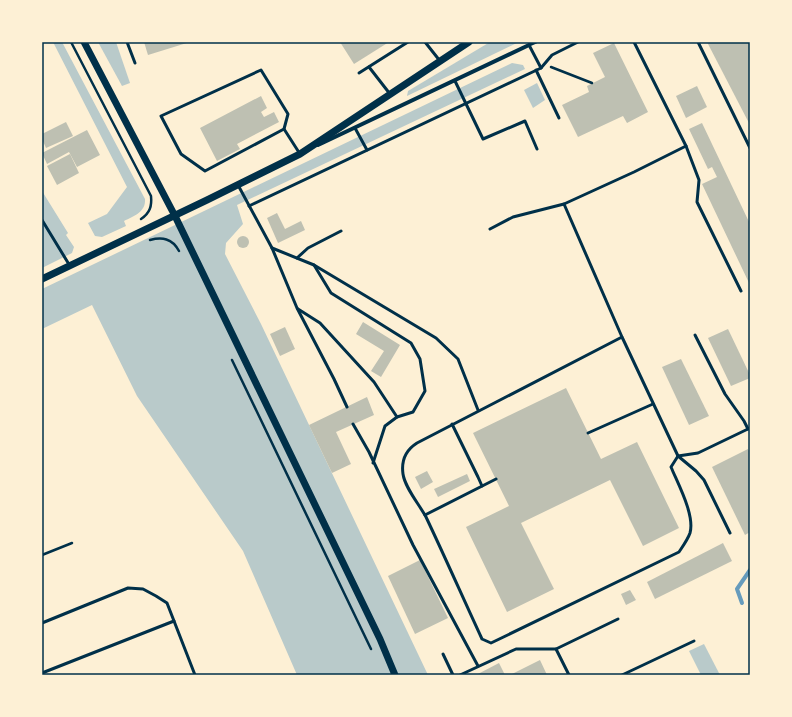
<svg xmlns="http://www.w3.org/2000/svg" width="792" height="717" font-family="Overpass,sans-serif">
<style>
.green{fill:#b9caca}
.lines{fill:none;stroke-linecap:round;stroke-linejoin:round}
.stream{stroke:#669bbc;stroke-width:4}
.building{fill:#bec0b2}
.path{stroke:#003049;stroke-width:2.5}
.service{stroke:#003049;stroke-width:3}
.minor{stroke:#003049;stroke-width:4}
.tertiary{stroke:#003049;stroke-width:7}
.neatline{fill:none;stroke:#003049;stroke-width:1.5}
</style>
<rect width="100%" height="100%" fill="#fdf0d5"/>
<g class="green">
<path d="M53 42H62L145 199C146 212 134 216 124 221L126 226 102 237 95 236 88 223 107 214 127 187Z"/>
<path d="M98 42H116L130 83 122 86Z"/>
<path d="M490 42H519L407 96 408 91Z"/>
<path d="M512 63 523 65 525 69 237 205 243 224 226 243 225 254 261 324 428 675H297L243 551 137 396 92 305 42 329V289Z"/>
<path d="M537 83 545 100 533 108 524 90Z"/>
<path d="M42 191 68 233 66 235 74 247 72 253 42 268Z"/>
<path d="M704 644 720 675H701L689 651Z"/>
</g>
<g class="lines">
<path class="stream" d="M742 603 737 589 750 570"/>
</g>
<g class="building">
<path d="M144 42H190L148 55Z"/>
<path d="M340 42H389L354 64Z"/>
<path d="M707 42H750V125Z"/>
<path d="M614 43 648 112 627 123 623 116 578 137 562 105 589 92 587 86 605 77 593 53Z"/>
<path d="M697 86 707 107 686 118 676 96Z"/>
<path d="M261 96 267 108 261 112 264 117 274 112 279 122 237 144 240 149 217 161 200 128Z"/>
<path d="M66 122 73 136 46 148 42 139V134Z"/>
<path d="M702 123 750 224V285L702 184 717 177 712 167 708 169 689 129Z"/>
<path d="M87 130 100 155 77 167 69 152 47 164 42 153Z"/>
<path d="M70 154 79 173 57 185 47 166Z"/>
<path d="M277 213 285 229 301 221 305 230 278 243 267 218Z"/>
<circle cx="243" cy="242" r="6"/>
<path d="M363 322 400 345 381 377 371 371 384 351 356 334Z"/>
<path d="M285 327 295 349 280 356 270 334Z"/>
<path d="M728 329 750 375V378L731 386 708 338Z"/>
<path d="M681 359 709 416 689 425 662 367Z"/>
<path d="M566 388 601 459 637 442 679 528 643 546 610 480 521 523 554 589 507 612 466 527 509 506 473 433Z"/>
<path d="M367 397 374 415 336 432 351 464 332 473 309 425Z"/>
<path d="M748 449 750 453V532L745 535 712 467Z"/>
<path d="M427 471 433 482 421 489 415 477Z"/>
<path d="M467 474 470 481 438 497 434 489Z"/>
<path d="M723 543 732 561 655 599 647 582Z"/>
<path d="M420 560 448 618 415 634 388 576Z"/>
<path d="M630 590 636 600 626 605 621 594Z"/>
<path d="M540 660 547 675H510Z"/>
<path d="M499 663 505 675H476Z"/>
</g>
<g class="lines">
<g class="path">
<path d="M71 42 151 196C152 206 150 213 141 219"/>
<path d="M551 67 592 83"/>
<path d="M150 240C162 237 172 238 179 251"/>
<path d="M232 360 371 649"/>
<path d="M42 555 72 543"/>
</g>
<g class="service">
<path d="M127 42 135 63"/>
<path d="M425 42 440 61"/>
<path d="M532 42 529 45 536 42"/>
<path d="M634 42 686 146 699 180 697 202 741 291"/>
<path d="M698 42 750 148"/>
<path d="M369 67 390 94"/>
<path d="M541 68 552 55 578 42"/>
<path d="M261 70 288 114 284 129 205 171 181 154 161 116Z"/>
<path d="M536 70 559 118"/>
<path d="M359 73 408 42"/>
<path d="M455 81 483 139 525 121 537 149"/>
<path d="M355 128 367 150"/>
<path d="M284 129 300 154"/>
<path d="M238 185 272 248 297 308 334 379 347 407"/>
<path d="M564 204 622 337 678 456 671 467C678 484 695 515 690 533 688 539 683 546 679 552L491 643 482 639C463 598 445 557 426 517 419 504 405 488 403 474 401 460 406 450 417 443L622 337"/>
<path d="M249 206 541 68 529 45"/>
<path d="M42 220 70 266"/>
<path d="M490 229 513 217 564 204 634 172 686 146"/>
<path d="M272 248 314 265 436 338 458 359 478 410"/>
<path d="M297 258 308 248 341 231"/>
<path d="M314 265 331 293 411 343 420 359 425 391 413 412 397 417 385 426 373 463"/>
<path d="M298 309 320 323 374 382 397 417"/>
<path d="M695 335 725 394 744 421 748 429"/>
<path d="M353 424 369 452 413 545 478 666"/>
<path d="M452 424 478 477 482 486"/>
<path d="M588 433 653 404"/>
<path d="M678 456 696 471 704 480 730 533"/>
<path d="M678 456 698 453 750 428"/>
<path d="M425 515 496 479"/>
<path d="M42 623 128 588 143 589 156 596 167 603 195 675"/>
<path d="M556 649 618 619"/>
<path d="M443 654 453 675"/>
<path d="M42 673 174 621"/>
<path d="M460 675 516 649H556L569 675"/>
<path d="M622 675 694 641"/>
</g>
<path class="minor" d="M318 145 529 45"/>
<g class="tertiary">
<path d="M84 42 175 216 380 639 395 675"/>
<path d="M42 279 207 200 300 154 469 42"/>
</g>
</g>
<rect width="792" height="717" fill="none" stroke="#fdf0d5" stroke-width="86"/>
<rect x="43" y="43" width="706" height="631" class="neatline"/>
</svg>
